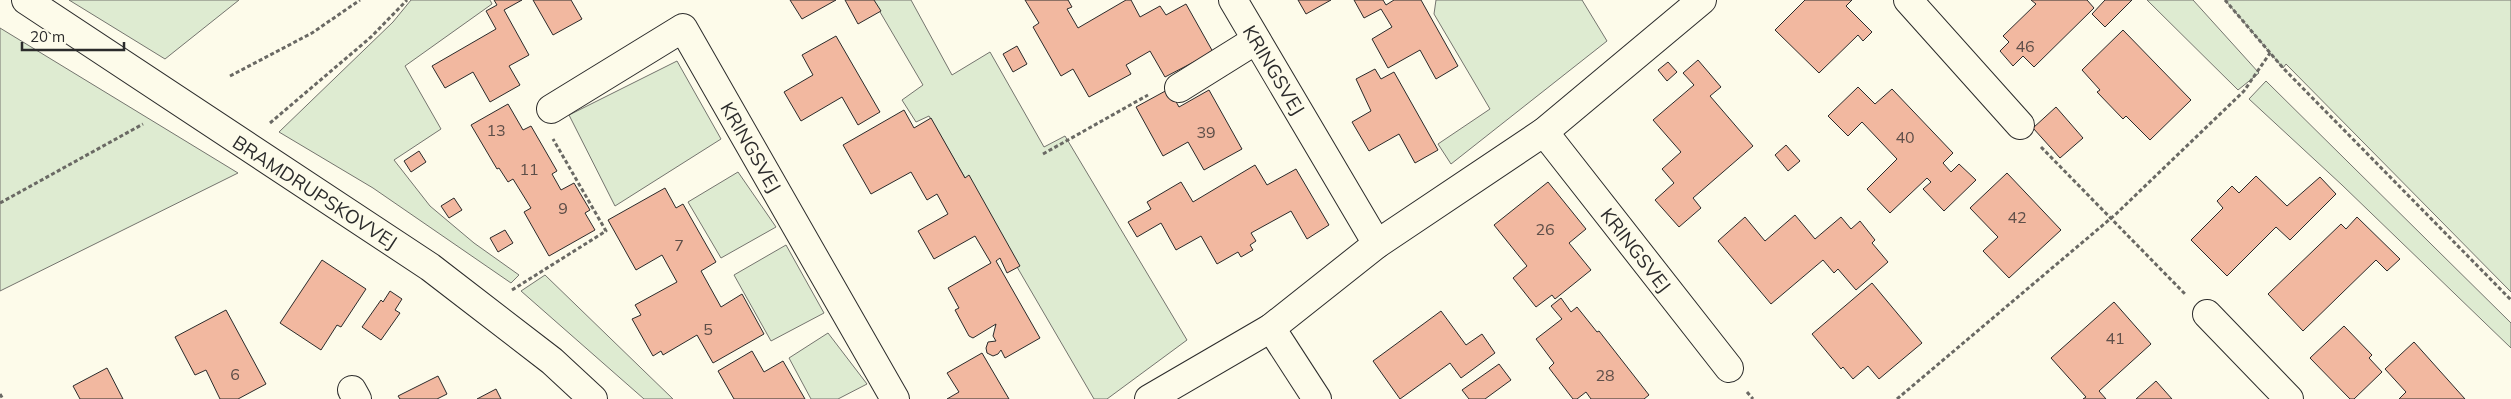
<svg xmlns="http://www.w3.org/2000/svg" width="2511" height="399" font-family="Mulish,sans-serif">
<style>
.green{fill:#deebd1;stroke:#74746e}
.building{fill:#f2b8a0;stroke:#2b2b2b}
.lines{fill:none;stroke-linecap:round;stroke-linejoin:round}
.minor-casing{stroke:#2b2b2b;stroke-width:30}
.path{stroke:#6a6964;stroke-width:3;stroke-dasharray:4 2.5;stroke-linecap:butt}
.minor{stroke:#fdfbea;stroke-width:28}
.labels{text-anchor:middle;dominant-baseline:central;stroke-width:4;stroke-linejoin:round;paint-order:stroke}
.number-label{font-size:16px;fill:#5d4e48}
.street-label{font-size:19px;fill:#2b2b2b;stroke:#fdfbea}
</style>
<rect width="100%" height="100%" fill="#fdfbea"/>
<g class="green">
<path d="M69 0H239L165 59Z"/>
<path d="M411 0H490L492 4 405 66 441 129 394 160 430 206 474 243 519 275 511 283 373 188 279 132 393 22Z"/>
<path d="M873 0H911L952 75 990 52 1044 147 1065 136 1187 340 1107 399H1094L929 116 916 122 902 100 923 85Z"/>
<path d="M1436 0H1582L1607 41 1451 164 1438 144 1490 109 1434 14Z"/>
<path d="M2147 0H2193L2259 73 2238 90Z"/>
<path d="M2225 0H2511V292L2286 64 2283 68Z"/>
<path d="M0 28 238 173 0 291Z"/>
<path d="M677 61 721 139 615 206 569 115Z"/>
<path d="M2266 81 2511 323V348L2342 185 2249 99Z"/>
<path d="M738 172 776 227 721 258 688 202Z"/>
<path d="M786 245 824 313 771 341 734 275Z"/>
<path d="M545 275 673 399H644L521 291Z"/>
<path d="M828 333 867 384 838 399H811L789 358Z"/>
</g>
<g class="building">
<path d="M494 0H522L504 10 529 55 509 66 520 85 490 102 473 72 445 88 432 66 496 29 486 11 497 5Z"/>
<path d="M533 0H571L582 19 553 35Z"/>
<path d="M790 0H836L802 19Z"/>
<path d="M845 0H874L881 11 858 24Z"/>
<path d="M1025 0H1068L1072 7 1067 9 1078 28 1126 0H1131L1140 17 1160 6 1166 15 1186 4 1213 52 1165 77 1150 51 1126 65 1131 74 1089 97 1073 69 1061 76 1033 27 1039 23Z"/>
<path d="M1298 0H1331L1306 14Z"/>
<path d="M1354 0H1383L1386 5 1394 0H1421L1458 66 1436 79 1420 50 1388 68 1372 39 1392 27 1381 9 1364 18Z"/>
<path d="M1805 0H1852L1846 6 1872 32 1863 41 1858 35 1819 73 1775 30Z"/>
<path d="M2031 0H2087L2094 8 2034 67 2023 56 2013 66 2000 51 2009 42 2003 36 2036 4Z"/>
<path d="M2105 0H2132L2105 27 2092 14Z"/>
<path d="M2123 30 2191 100 2150 140 2126 116 2123 119 2097 92 2100 90 2082 70Z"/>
<path d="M836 36 880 112 858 125 842 97 801 121 784 92 813 75 802 55Z"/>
<path d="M1017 46 1027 64 1013 72 1003 54Z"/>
<path d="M1698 60 1721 87 1710 96 1753 146 1693 198 1701 208 1679 227 1655 200 1674 183 1662 169 1681 152 1653 120 1694 85 1683 73Z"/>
<path d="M1668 62 1677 72 1667 81 1658 70Z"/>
<path d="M1375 69 1381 79 1394 72 1438 150 1415 163 1399 134 1369 151 1352 122 1371 111 1356 79Z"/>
<path d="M1858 87 1875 104 1892 89 1953 153 1943 163 1951 172 1959 164 1976 180 1944 211 1923 189 1931 182 1927 178 1890 213 1867 189 1897 159 1862 122 1848 136 1828 116Z"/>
<path d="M1169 89 1179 107 1209 90 1242 149 1204 170 1188 142 1163 156 1136 107Z"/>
<path d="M508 104 523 130 531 126 557 171 552 174 561 190 574 183 590 210 585 213 595 230 549 256 524 212 531 208 513 179 508 182 499 168 497 169 471 125Z"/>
<path d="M2056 107 2083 138 2060 158 2033 128Z"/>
<path d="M904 110 914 128 931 118 965 178 969 175 1020 266 1007 273 1000 258 996 261 1040 338 1005 358 1001 350 998 354 993 356 987 353 986 348 988 342 996 341 993 336 996 324 973 338 969 336 955 310 959 308 948 288 991 263 975 236 934 259 918 231 948 214 937 194 927 200 911 172 871 194 843 145Z"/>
<path d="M1786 145 1800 161 1788 171 1775 155Z"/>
<path d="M419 151 426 162 411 172 404 161Z"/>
<path d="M1255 165 1267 185 1296 169 1329 225 1307 239 1291 211 1251 233 1256 241 1250 245 1253 250 1241 257 1238 252 1217 264 1201 236 1176 250 1161 223 1137 237 1128 222 1151 209 1147 202 1181 182 1193 202Z"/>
<path d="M2007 173 2061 230 2009 278 1983 251 1998 237 1970 208Z"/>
<path d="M2256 176 2287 206 2320 177 2336 194 2290 240 2276 227 2227 276 2191 240 2223 208 2217 201 2232 186 2239 193Z"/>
<path d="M1548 182 1586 229 1569 243 1591 270 1555 299 1552 295 1536 307 1513 278 1527 266 1494 225Z"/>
<path d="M665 188 676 208 683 204 716 262 701 271 721 307 742 294 764 334 713 363 697 335 663 355 661 351 653 356 632 319 641 315 635 305 677 282 662 255 636 270 608 220Z"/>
<path d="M454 198 462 210 449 218 441 206Z"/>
<path d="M1795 215 1815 239 1841 217 1851 229 1860 221 1875 240 1872 243 1888 262 1856 290 1838 269 1834 273 1823 260 1771 304 1718 241 1745 217 1765 241Z"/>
<path d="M2357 217 2400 259 2387 271 2376 260 2303 331 2268 294 2341 224 2346 229Z"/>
<path d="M505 230 513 243 498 252 490 238Z"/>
<path d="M322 260 366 289 341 327 337 325 321 350 280 323Z"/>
<path d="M1872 283 1922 343 1879 379 1868 366 1853 379 1843 367 1841 369 1812 334Z"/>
<path d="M390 291 402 299 395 310 400 313 381 340 362 327 381 300 383 302Z"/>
<path d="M1561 298 1571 312 1577 307 1597 332 1599 331 1649 395 1644 399H1591L1586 392 1577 399H1573L1549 368 1554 363 1536 339 1562 319 1551 306Z"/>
<path d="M2114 302 2151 344 2099 391 2106 399H2083L2086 397 2051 358Z"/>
<path d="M226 310 266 384 238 399H220L206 370 195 375 175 337Z"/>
<path d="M1441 311 1466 345 1482 334 1495 353 1461 378 1450 363 1400 399 1373 361Z"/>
<path d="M2344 326 2372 355 2369 358 2382 372 2354 399H2350L2310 358Z"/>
<path d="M2414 342 2465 399H2399L2406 392 2385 369Z"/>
<path d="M752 351 764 372 783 361 805 399H734L718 371Z"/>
<path d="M982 353 1009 399H947L959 392 947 373Z"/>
<path d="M1499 364 1511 380 1485 399H1469L1462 390Z"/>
<path d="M107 368 123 399H80L73 386Z"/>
<path d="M438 376 447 394 437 399H400L398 396Z"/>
<path d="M2156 381 2172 399H2136Z"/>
<path d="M496 389 501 399H477Z"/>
</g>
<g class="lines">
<defs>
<g id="minor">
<path d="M26 0 430 267 552 361 593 399"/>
<path d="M1233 0 1377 244"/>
<path d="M1908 0 2020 125"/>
<path d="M1179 88 1256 40"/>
<path d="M551 109 683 28 895 399"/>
<path d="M1544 132 1729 368"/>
<path d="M2207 314 2289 399"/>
<path d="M1271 328 1317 399"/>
<path d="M352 390 357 399"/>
<path d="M1149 399 1271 328 1377 244 1544 132 1702 0"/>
</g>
</defs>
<use href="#minor" class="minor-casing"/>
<g class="path">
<path d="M2225 0 2283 68 2511 300"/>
<path d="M230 76 312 33 360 0"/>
<path d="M270 123 371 37 407 0"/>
<path d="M2041 147 2185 294"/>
<path d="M1043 154 1148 95"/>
<path d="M0 203 143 124"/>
<path d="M512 290 606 231 553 139"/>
<path d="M1747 392 1753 399"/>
<path d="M0 394 3 399"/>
<path d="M1897 399 2116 214 2244 91 2270 53"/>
</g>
<use href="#minor" class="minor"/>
</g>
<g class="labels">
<g class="number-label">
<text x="2025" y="46">46</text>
<text x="496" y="130">13</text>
<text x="1206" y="132">39</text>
<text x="1905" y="137">40</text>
<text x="529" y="169">11</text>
<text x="563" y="208">9</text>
<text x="2017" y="217">42</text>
<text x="1545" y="229">26</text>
<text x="679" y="245">7</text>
<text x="708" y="329">5</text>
<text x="2115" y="338">41</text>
<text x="235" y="374">6</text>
<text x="1605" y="375">28</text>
</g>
<g class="street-label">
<text transform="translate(1274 70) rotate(59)">KRINGSVEJ</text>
<text transform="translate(751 147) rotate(60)">KRINGSVEJ</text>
<text transform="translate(315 192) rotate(33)">BRAMDRUPSKOVVEJ</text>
<text transform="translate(1636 250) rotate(52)">KRINGSVEJ</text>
</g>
</g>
<path d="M22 42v8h102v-8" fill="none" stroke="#2b2b2b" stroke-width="2.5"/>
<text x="30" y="42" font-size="15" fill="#2b2b2b" stroke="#fdfbea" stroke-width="4" paint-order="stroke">20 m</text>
</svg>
